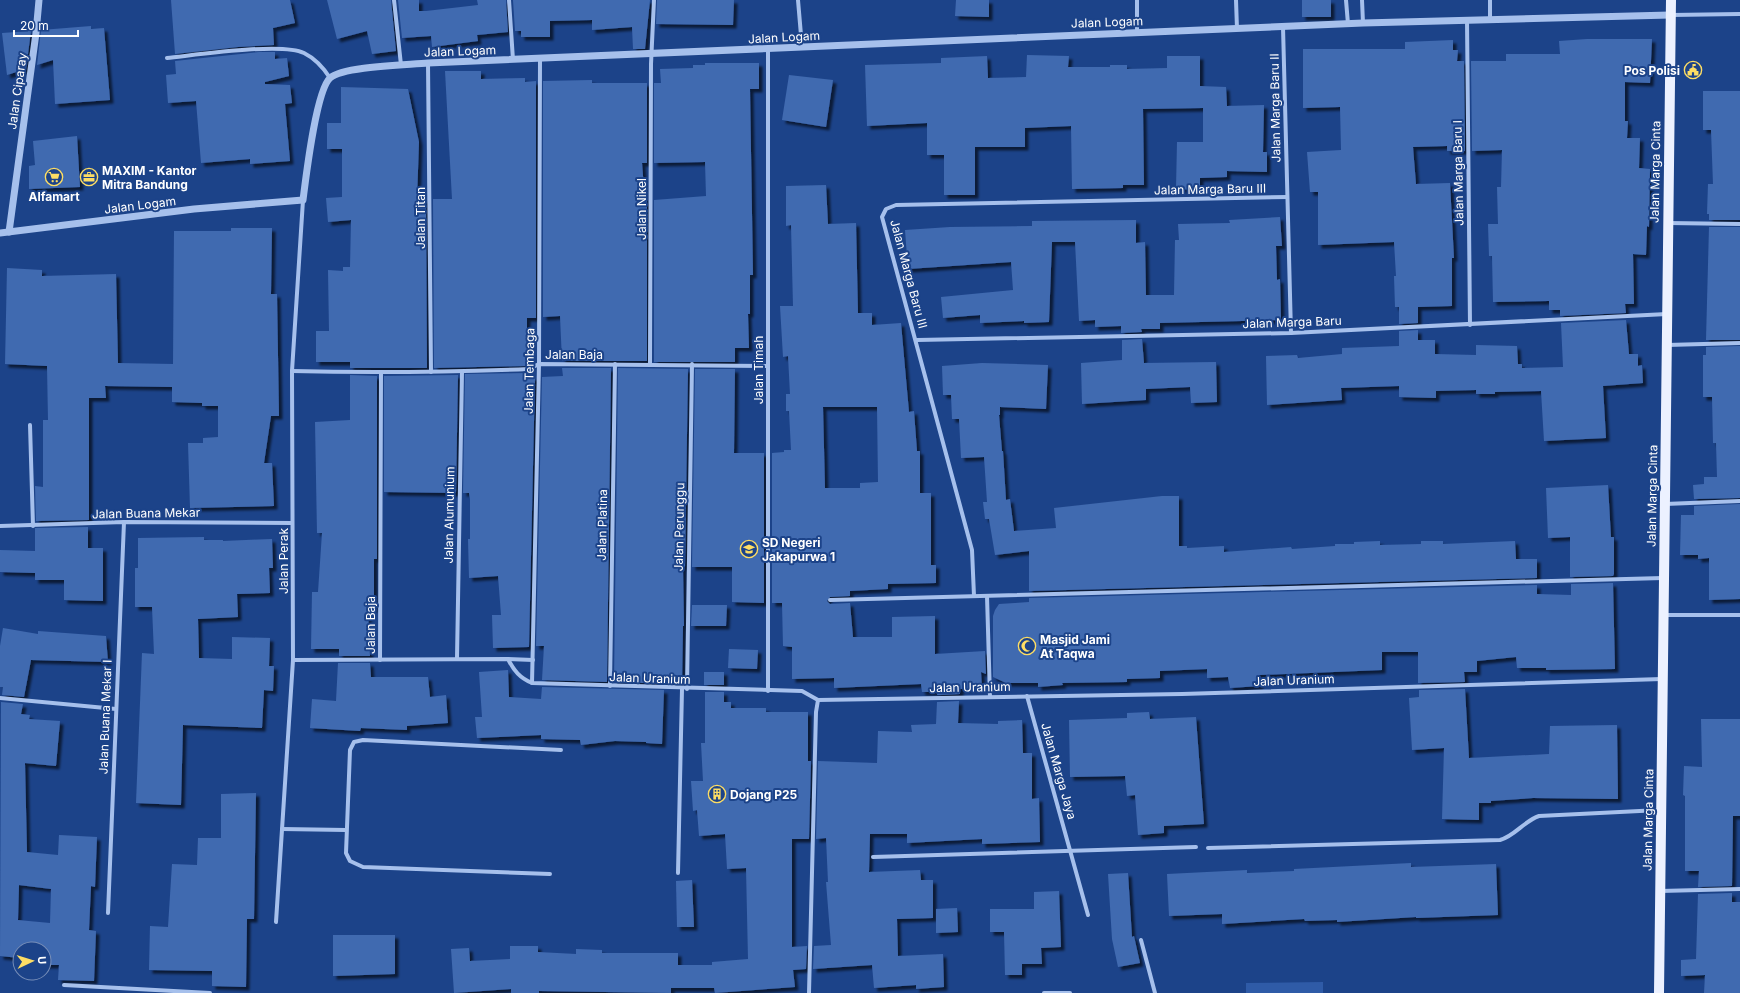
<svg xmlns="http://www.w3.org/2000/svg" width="1740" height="993" font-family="Inter,sans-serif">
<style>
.green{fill:#2f5ba7}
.building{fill:#406ab0;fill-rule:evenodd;filter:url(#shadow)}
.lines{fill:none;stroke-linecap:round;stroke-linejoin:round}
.minor{stroke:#a6c0ec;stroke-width:4}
.tertiary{stroke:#a6c0ec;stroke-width:7}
.primary{stroke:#ecf1ff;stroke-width:10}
.labels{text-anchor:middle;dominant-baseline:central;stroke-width:4;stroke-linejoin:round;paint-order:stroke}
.street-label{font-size:12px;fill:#fff;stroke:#1c4389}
.poi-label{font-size:12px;font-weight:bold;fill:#fff;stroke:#1c4389;text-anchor:start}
</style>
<defs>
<filter id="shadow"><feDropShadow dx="3.5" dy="3.5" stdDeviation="1" flood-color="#0009"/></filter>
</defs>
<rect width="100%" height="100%" fill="#1c4389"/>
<path class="green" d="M1323 982V993H1246V983Z"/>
<g class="building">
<path d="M171 0H290L295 23 273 28 274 45 238 47 175 54Z"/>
<path d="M327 0H391L396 51 372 54 367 31 337 39Z"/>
<path d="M398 0H419V11H426L478 5 477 0H506L508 32 477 35 478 41 432 47 431 36 402 38Z"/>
<path d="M513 0H650L645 49H633L632 27 592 30V20L550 21V37H521V31H515Z"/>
<path d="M657 0H734L733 25 656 24Z"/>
<path d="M956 0H989V17L955 16Z"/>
<rect x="1302" y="0" width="29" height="17"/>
<path d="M91 26V29L104 28 110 100 55 104 53 60 37 65 41 30Z"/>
<path d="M31 31 26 69 7 75 2 33Z"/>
<path d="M1587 39H1652L1650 83 1625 82V121H1628L1627 138H1640L1639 168 1650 169 1649 227 1647 226 1646 255 1633 254 1634 304H1625L1626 313 1560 316V310H1549V301L1493 302 1492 256H1489L1488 224H1498L1497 187H1501L1502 150 1472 151 1471 61H1506V54H1560L1559 41Z"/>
<path d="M1453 40V50H1458L1457 61H1464L1465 151H1447V146L1413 147 1416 184 1450 183 1454 258H1452V306L1418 307V323L1399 324V307H1395L1394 276H1396L1394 242 1318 245V192H1310L1307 152 1341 150 1340 107 1303 108V49H1405V42Z"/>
<path d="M259 52H275V59L287 58 289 76 265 82V84L290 85 292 103 285 104 290 161 250 164V159L201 163 196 101 168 103 166 75 176 74 175 61Z"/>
<path d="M1027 55 1069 56 1068 67H1110V65H1127V69L1167 68V56H1200V86L1226 87 1227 106 1264 105 1263 152H1267V172L1227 171V177L1200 178V190L1176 189 1177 142H1203V108L1143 109 1144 185H1123V188L1072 189 1071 126 1025 128V147H975V195H944V155H927V123L867 126 865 65 941 63V58L987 56 988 78 1026 77Z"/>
<path d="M705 63H759V89H750L753 275H750V314H748L749 348H735V362H654V200L706 196 705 162 654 163V83H661L660 69 693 68V65H705Z"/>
<path d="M445 71H481V79L525 78V82L536 81V318H527V366L434 368 433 199H452Z"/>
<path d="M789 75 833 80 826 127 782 120Z"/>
<path d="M592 80V83H647V163H642L645 200H647V361H562L560 316 543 317V81Z"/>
<path d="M341 87 408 89 419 142 417 199H426L427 368H350V362H316V331H329L328 270 343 271V267H350L351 220 328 222 326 198 342 197V149H327V123H341Z"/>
<path d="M1703 91H1740V220H1709V214H1707L1708 184H1713L1711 130H1703Z"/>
<path d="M77 136 80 187 29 189V166L35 165 33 141Z"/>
<path d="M826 185 828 224 856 223 858 313H872V325L901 323 909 412 914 411 917 451H920V493H931V565H936V583L888 584V589L850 591V596L830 597 827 601 830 604 850 603 853 637H892V617L935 616V654L985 651 986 674 981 672 982 688 960 689V694L937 695 938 692H922L921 684 834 688V678L792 679V647L783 646 782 603H772V453L784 452V450H791L789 411H786V394H790L788 356 783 357 780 306H793L791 225 786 226V186ZM823 407H877L878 482 860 483V488H825Z"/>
<path d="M1280 217 1282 246H1276L1277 280 1280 279 1281 320 1160 323V329H1141L1142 332 1121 333V326L1095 327V320L1079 321 1075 242H1052L1049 322 1024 323V321L980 323V315L943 318 941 297 1013 290 1011 262 908 269 905 230 950 227 1032 226V221L1136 220V243L1145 242 1146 295H1174L1175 240H1179L1178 224 1230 223 1229 220Z"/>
<path d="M1709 227H1740V340H1706Z"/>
<path d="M231 228H272L271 294H277L279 416H271L264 463H272L274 506 190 508 188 443H203V438L218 437V406H202V403L172 402V387L105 386 106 398H89V520L36 521 35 486 43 487V420H48L47 366 5 364 7 268 42 270V276L116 274 118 363 173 364 174 231H231Z"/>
<path d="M1626 320 1629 354H1638V366L1642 365 1643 383 1603 386 1606 438 1544 441 1541 391 1495 392V394H1476V390L1436 391V398L1399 397V386L1341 388 1342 400 1267 405 1266 356 1297 355 1298 358 1342 354V348L1399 346V331L1418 330V340H1435V354L1476 355V345L1517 346 1518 364H1522V368L1563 367 1561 323Z"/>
<path d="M1142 339 1144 363 1216 362 1217 402 1191 403 1190 387 1146 389V400L1082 404 1081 363 1122 360V340Z"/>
<path d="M1740 346V498L1694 499 1693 485 1704 484V477H1717L1716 443H1713L1712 397H1703V355H1706V347Z"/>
<path d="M982 363 1048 365 1046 409 1000 407V415H999L1002 451H1003L1006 500 1010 499 1014 531 1056 528 1054 508 1162 496H1179V546H1187V548L1224 546V552L1291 547 1292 549 1335 546V544H1354V542L1380 541V545L1421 544V541H1443V544L1515 541 1516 559H1537V578L1029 591V551L995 555 989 519H985L983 502H987L984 457 961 458 959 419H952L951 395H943L942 366Z"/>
<path d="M562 368H611L607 682 542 680 544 646H536L542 377 563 376Z"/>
<path d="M618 368 688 369 685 567H683L684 626H683L682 684 614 682Z"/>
<path d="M695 369H735L734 453H764V603L732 602V567H692Z"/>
<path d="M527 373V377H535L529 647 493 648 492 615H501L498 576 469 578 468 539H470V499L469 493H463L465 374Z"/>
<path d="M350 375 377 376V559H374V609H368L370 656H339V649H311L312 592H318L322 533H317L315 422 350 420Z"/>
<path d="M458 375 456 493 384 492V376Z"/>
<path d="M1608 485 1611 537H1614V574L1613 576 1570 577V537L1548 538 1546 488Z"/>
<path d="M1740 504V599L1709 600V558L1698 559V555H1680L1681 515H1694V506Z"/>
<path d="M88 527V548H103V601L64 600V580H35V573L0 572V550L35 551V528Z"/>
<path d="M204 537V540H223V541L272 539 273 568H269L270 593 237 594 238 617 198 619 199 658 232 659V637L270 638 269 666H274L273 691 264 690 262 728 183 725 181 805 136 803 142 653 154 654 152 607H135V568H138V538Z"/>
<path d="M1613 583 1615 669 1546 670V668H1517L1516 657 1477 661V672H1464L1465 682 1418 683V652H1382V670L1259 675 1260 686 1230 688 1228 677 1207 678V669L1160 671V678L1127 679V682L1062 683 1063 685 1038 687V683H1006L993 677V616L995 610 999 604 1029 602V598L1537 585V594L1571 595V584Z"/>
<path d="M692 605H727L726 626H691Z"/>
<path d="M3 628 38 634V631L106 636 108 662 31 660 24 697 2 695 3 687H0V646Z"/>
<path d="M729 649 758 650 757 669 728 668Z"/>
<path d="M338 663H370L371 677H428L430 697 446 695 448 723 407 726V730L361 728 360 731 310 728 312 699 336 701Z"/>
<path d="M508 670 509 697 541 699 542 687 664 690 662 744 646 743V742L615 741 581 745 580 740 541 739V735L477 738 475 717H482L479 672Z"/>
<rect x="704" y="672" width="20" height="13"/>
<path d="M1465 689 1469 758 1549 754 1550 726 1617 725 1618 799 1533 798 1491 801V803H1479V820L1442 819 1444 748 1412 750 1409 698 1419 697V690Z"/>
<path d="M705 692H724V702H731V708H766V712H808V761H811L809 839H792V947L807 946 806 969 793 970 795 987 715 993 714 988H671V993L539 991V993H511V989L454 993 451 949 469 948 470 961 510 959V946H538V952L576 954V949L602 950V953H678V965H712V962L748 959 746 868 727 869 725 834 699 836 697 810 693 811 691 781H703L701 743H705Z"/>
<path d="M959 701 958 723 998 724V721L1022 720 1023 753H1032V799L1039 798 1040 842 982 844V839L907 843V834H870L869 872 920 870 921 880H933V918L897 919 898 956 943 954 944 987 916 989V985L874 988 872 965 813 969 814 946 831 945 826 882H828L826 838 816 839 818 761 877 763 878 731 912 732 911 725 936 724 937 702Z"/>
<path d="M1 702 23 704 21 714 30 715 29 719 60 721 56 766 25 763 27 852 58 855 59 835 97 837 95 887 91 886 89 930 96 931 94 981 58 980 59 965H44V949H20V958L0 956ZM19 885 51 889 50 923 18 920Z"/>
<path d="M1149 712 1150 719 1196 717 1204 824 1164 826V833L1138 835 1135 795 1127 796 1125 776 1070 777 1069 720 1127 718V713Z"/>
<path d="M1701 719H1740V816H1733L1732 886 1698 887 1699 871H1685V796L1683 795 1684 766 1702 767Z"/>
<path d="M256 793 254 919H247L246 987 212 986V971L149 970 150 926 168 927 172 864 197 865 198 838H221V794Z"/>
<path d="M1411 863V867L1496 864 1498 915 1416 918V917L1337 922V920L1305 921 1304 919 1222 924V914L1169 916 1167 874 1247 870V873L1294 871V869Z"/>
<path d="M1128 873 1132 937 1134 936 1140 963 1118 967 1112 939 1108 874Z"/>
<path d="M692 880 694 927H677L676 881Z"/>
<path d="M1059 891 1061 947 1041 948 1042 964H1022V975H1005L1004 932H990V909H1034V892Z"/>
<path d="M1732 893V902H1740V993H1704L1705 975 1681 976V960L1696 959 1698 894Z"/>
<path d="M957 908 958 932 936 933V909Z"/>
<path d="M333 935H395V974L333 976Z"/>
</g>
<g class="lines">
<g class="minor">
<path d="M394 0 401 65"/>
<path d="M509 0 513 60"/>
<path d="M798 0 802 47"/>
<path d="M1137 0V32"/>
<path d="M1236 0 1237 29"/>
<path d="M1346 0 1348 24"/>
<path d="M1362 0 1363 23"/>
<path d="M1671 15 1740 14"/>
<path d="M1467 20 1470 325"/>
<path d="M1490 20V0"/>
<path d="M1283 27 1291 333"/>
<path d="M167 58C196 55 282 42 304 53 316 59 323 67 330 78"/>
<path d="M428 63 431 372"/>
<path d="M1668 223 1740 224"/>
<path d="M917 340 1291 333 1667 314"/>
<path d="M1667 345 1740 343"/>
<path d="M650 364 651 64 654 0"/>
<path d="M292 371C372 373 450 372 529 369L539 364 768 366"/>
<path d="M30 425 33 526"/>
<path d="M1665 504 1740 501"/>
<path d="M0 526 124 522 292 523"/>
<path d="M974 596 972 550 882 217 886 209 896 205 1287 197"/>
<path d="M987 596 990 697"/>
<path d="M830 600 1663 578"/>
<path d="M1664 615H1740"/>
<path d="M457 658 462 372"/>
<path d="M508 659 533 660"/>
<path d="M293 660 508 659C514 671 520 678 532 683L802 691 818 700 1182 694 1662 679"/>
<path d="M380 660 381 373"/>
<path d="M532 683 539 364 540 59"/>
<path d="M610 686 615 364"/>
<path d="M687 689 692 364"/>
<path d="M768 691V49"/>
<path d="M1027 696 1088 915"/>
<path d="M0 698 116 709"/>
<path d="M282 829 346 830"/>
<path d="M1208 848 1500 840C1515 836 1524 821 1539 816L1660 810"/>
<path d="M873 857 1196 847"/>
<path d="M678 873 682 689"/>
<path d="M550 874 363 867 350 861 346 853 350 750 354 742 363 740 561 750"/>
<path d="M1660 891 1740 889"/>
<path d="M108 913 124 522"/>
<path d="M276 922 293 660 292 371 303 200"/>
<path d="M1141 940 1155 993"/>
<path d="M64 985 210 993"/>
<path d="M809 993 816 712 818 700"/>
<path d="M1044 993H1070"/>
</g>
<g class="tertiary">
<path d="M9 232 36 33 39 0"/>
<path d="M0 233 194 209 303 200C306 177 316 91 330 78 343 66 408 65 428 63L1363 23 1670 15"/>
</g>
<path class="primary" d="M1659 993 1671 0"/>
</g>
<defs>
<symbol id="civic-ring" viewBox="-11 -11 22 22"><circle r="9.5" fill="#1c4389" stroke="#fddd64" stroke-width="1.5"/><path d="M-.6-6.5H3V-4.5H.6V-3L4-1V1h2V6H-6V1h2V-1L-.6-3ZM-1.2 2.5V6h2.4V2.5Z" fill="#fddd64"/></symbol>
<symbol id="supermarket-ring" viewBox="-11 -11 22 22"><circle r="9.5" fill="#1c4389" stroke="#fddd64" stroke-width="1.5"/><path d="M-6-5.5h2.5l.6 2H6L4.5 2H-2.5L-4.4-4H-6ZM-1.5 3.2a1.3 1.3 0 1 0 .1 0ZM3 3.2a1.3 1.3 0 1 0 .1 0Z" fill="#fddd64"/></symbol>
<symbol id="office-ring" viewBox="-11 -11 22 22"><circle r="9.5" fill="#1c4389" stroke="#fddd64" stroke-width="1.5"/><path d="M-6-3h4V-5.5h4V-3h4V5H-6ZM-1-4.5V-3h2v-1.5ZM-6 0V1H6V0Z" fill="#fddd64"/></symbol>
<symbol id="school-ring" viewBox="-11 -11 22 22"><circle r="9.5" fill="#1c4389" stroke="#fddd64" stroke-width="1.5"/><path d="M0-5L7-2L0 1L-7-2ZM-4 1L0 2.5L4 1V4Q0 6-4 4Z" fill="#fddd64"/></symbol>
<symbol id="mosque-ring" viewBox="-11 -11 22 22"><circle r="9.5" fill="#1c4389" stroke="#fddd64" stroke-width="1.5"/><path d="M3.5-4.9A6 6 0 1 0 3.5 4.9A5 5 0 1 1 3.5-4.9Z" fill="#fddd64"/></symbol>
<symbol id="building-ring" viewBox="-11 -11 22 22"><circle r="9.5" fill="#1c4389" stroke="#fddd64" stroke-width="1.5"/><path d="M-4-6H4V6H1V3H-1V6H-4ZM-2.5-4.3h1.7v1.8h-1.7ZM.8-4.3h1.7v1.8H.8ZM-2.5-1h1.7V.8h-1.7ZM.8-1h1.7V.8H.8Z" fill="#fddd64"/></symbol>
</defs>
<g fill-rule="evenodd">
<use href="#civic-ring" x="1683" y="60" width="20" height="20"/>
<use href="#supermarket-ring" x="44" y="167" width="20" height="20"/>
<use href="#office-ring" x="79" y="167" width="20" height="20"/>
<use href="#school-ring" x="739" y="539" width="20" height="20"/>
<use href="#mosque-ring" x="1017" y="636" width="20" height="20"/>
<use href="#building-ring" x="707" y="784" width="20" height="20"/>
</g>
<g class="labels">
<g class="street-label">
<text transform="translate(1107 22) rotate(-2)">Jalan Logam</text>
<text transform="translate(784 37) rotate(-3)">Jalan Logam</text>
<text transform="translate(460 51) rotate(-2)">Jalan Logam</text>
<text transform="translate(17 91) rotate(-82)">Jalan Ciparay</text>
<text transform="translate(1275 108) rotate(-91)">Jalan Marga Baru II</text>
<text transform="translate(1655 172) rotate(-89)">Jalan Marga Cinta</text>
<text transform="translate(1458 173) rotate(-91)">Jalan Marga Baru I</text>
<text transform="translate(1210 189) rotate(-1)">Jalan Marga Baru III</text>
<text transform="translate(140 205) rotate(-7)">Jalan Logam</text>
<text transform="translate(641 209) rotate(-90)">Jalan Nikel</text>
<text transform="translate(420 218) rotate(-90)">Jalan Titan</text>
<text transform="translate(909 274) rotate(75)">Jalan Marga Baru III</text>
<text transform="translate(1292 322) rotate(-2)">Jalan Marga Baru</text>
<text x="574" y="354">Jalan Baja</text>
<text transform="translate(758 370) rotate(-90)">Jalan Timah</text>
<text transform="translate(529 371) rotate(-89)">Jalan Tembaga</text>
<text transform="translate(1652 496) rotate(-89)">Jalan Marga Cinta</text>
<text transform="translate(146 513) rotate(-1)">Jalan Buana Mekar</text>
<text transform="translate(449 515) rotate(-89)">Jalan Alumunium</text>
<text transform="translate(602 525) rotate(-89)">Jalan Platina</text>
<text transform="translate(679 527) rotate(-89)">Jalan Perunggu</text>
<text transform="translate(283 561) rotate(-90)">Jalan Perak</text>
<text transform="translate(370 625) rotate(-90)">Jalan Baja</text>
<text transform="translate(650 678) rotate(2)">Jalan Uranium</text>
<text transform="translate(1294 680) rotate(-2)">Jalan Uranium</text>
<text transform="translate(970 687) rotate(-1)">Jalan Uranium</text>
<text transform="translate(105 717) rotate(-88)">Jalan Buana Mekar I</text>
<text transform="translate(1059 771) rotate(74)">Jalan Marga Jaya</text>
<text transform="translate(1648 820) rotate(-89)">Jalan Marga Cinta</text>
</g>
<g class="poi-label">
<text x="1680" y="70" text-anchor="end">Pos Polisi</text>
<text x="102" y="170">MAXIM - Kantor<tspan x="102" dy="14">Mitra Bandung</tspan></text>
<text x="54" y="196" text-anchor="middle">Alfamart</text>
<text x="762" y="542">SD Negeri<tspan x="762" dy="14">Jakapurwa 1</tspan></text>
<text x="1040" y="639">Masjid Jami<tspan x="1040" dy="14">At Taqwa</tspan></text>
<text x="730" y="794">Dojang P25</text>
</g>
</g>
<g transform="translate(32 961) rotate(86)"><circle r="19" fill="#1c4389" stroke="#778eb8"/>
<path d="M0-3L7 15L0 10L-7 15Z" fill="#fddd64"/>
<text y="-6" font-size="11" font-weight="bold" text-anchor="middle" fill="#ffffff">U</text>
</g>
<path d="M14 30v6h64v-6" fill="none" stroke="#ffffff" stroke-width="2"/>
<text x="20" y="30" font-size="12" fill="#ffffff" stroke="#1c4389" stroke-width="3" paint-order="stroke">20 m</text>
</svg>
